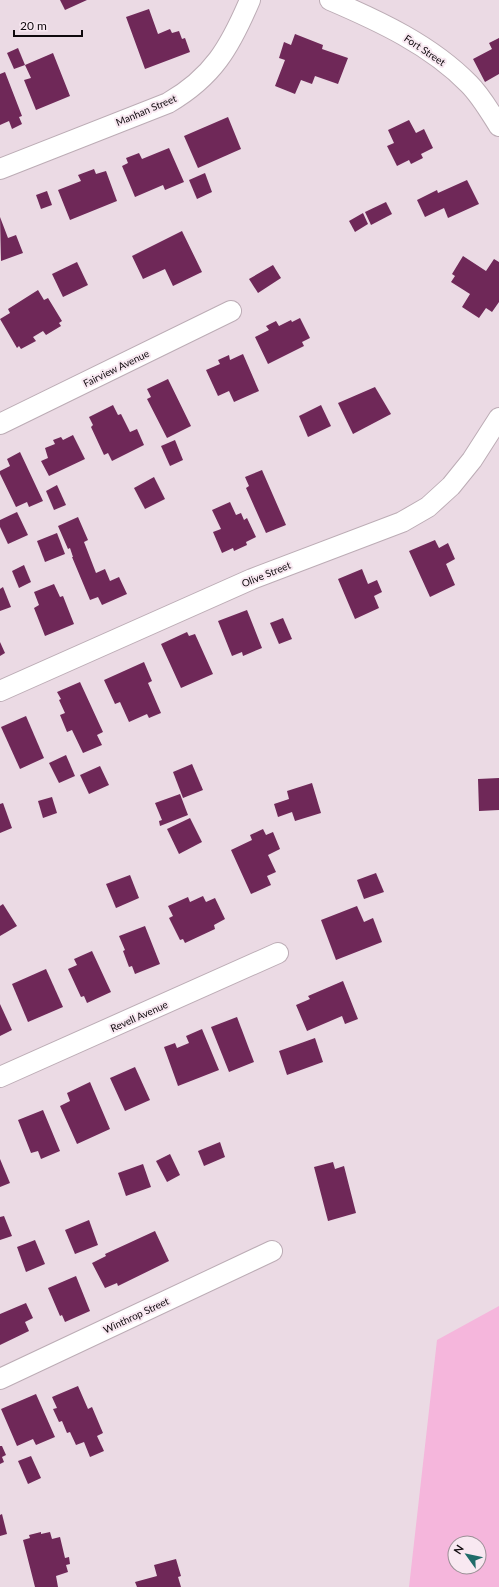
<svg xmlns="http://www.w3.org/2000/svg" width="499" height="1587" font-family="Lato,sans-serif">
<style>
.green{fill:#f5b6dc;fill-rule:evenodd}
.building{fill:#6f2858}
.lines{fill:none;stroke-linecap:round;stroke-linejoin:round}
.minor-casing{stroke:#bcacb5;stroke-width:22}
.minor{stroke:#fff;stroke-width:20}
.labels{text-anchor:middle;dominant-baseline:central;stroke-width:4;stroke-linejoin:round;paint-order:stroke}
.street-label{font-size:10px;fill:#0f090d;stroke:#f8e8f1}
</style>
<rect width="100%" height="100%" fill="#ebdae4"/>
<path class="green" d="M499 1306V1587H409L437 1340ZM455 1543H479V1567H455Z"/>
<g class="building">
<path d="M60 0H87L65 10Z"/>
<path d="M149 9 158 34 170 29 172 33 179 31 182 39 185 38 190 52 145 69 126 17Z"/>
<path d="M295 34 323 45 322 49 348 58 338 84 315 76 312 84 301 80 295 94 275 86 285 60 279 58 284 42 291 45Z"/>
<path d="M499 38V74L485 82 473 59 492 49 489 43Z"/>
<path d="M18 48 25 65 14 69 7 53Z"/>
<path d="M53 53 70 96 36 110 24 80 31 78 25 65Z"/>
<path d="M5 72 22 116 19 117 22 124 12 129 9 121 0 125V74Z"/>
<path d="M228 117 241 149 198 168 184 136Z"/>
<path d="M409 120 416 133 424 129 433 148 421 154 423 158 411 164 409 160 397 166 387 146 394 143 388 130Z"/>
<path d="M169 148 184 182 165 190 163 185 135 197 122 166 128 163 126 158 139 153 142 159Z"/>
<path d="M94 169 96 174 106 171 117 201 70 220 58 190 81 181 78 175Z"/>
<path d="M205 173 212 192 197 199 189 180Z"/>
<path d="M467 180 479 204 448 218 444 208 425 217 417 200 437 190 438 193Z"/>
<path d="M47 191 52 205 41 209 36 195Z"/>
<path d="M386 202 392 214 371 225 365 212Z"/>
<path d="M363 213 368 224 355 232 349 221Z"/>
<path d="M0 217 8 238 16 235 23 253 1 261Z"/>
<path d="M182 231 202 272 173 286 165 269 143 279 132 256Z"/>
<path d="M463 256 486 271 494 259 499 262V302L492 312 486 308 479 318 462 307 470 294 451 282 455 276 452 274Z"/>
<path d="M77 262 88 285 63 297 52 274Z"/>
<path d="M273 265 281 278 258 293 249 279Z"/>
<path d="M38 290 44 300 48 298 62 321 59 323 61 326 46 335 43 331 33 337 36 341 21 349 19 346 17 348 0 319 10 313 8 309Z"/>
<path d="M300 318 310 338 302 342 304 346 268 364 255 337 269 330 266 326 276 321 279 326 291 320 292 322Z"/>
<path d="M243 354 259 391 234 402 229 391 218 396 206 370 220 364 218 360 229 355 230 360Z"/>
<path d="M168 379 191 426 167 438 147 399 151 397 147 389Z"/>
<path d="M375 387 391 414 353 434 338 403Z"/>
<path d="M113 405 118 415 121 414 130 432 137 429 144 445 112 461 108 453 104 455 91 427 93 425 89 417Z"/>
<path d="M321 405 331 426 308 437 299 416Z"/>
<path d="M73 435 85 459 49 476 41 461 48 458 45 448 55 444 53 440 61 437 63 440Z"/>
<path d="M175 440 183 460 170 466 161 446Z"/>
<path d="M20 452 43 501 29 507 27 502 16 507 0 474V471L10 466 7 459Z"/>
<path d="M262 470 286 525 266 533 246 488 249 486 245 477Z"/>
<path d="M154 477 165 499 145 509 134 488Z"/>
<path d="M57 485 66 505 54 510 46 491Z"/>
<path d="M230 502 236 515 241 513 244 520 247 518 256 537 246 542 247 545 234 551 233 548 222 553 213 532 221 529 212 510Z"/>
<path d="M17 512 28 535 8 544 0 527V520Z"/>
<path d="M78 517 88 540 84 542 96 573 105 569 110 581 119 577 127 594 102 605 98 597 90 600 72 557H73L70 548 68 549 58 526Z"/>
<path d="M57 533 65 554 45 562 37 541Z"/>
<path d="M435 540 439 548 448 543 455 559 446 564 455 585 430 597 409 551Z"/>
<path d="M24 565 31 582 19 588 12 571Z"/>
<path d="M362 569 368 584 377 580 382 592 374 596 379 608 355 619 338 579Z"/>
<path d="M54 584 60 597 63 596 74 624 45 636 34 608 39 605 34 592Z"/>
<path d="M3 587 11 607 0 611V589Z"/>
<path d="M247 610 262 648 243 656 242 652 232 656 218 621Z"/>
<path d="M283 618 292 639 279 644 270 623Z"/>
<path d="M187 632 189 636 195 634 213 674 181 688 161 644Z"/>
<path d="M0 642 5 653 0 656Z"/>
<path d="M144 662 152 681 148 683 161 713 149 718 147 714 129 722 120 702 115 704 104 680Z"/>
<path d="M80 682 103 732 97 735 102 745 83 753 72 730 67 732 60 715 65 713 59 700 61 699 57 692Z"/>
<path d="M26 716 44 758 20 769 1 727Z"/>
<path d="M66 755 75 776 59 783 49 763Z"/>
<path d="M192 764 203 790 183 798 173 772Z"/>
<path d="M100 766 109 785 89 794 80 775Z"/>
<path d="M499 778V810L479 811 478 779Z"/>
<path d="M312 783 321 813 295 821 292 812 278 817 274 804 289 799 287 791Z"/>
<path d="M180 794 188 815 160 826 159 821 162 820 155 803Z"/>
<path d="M52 797 57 813 43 818 38 801Z"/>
<path d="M3 803 12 828 0 833V804Z"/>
<path d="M190 818 202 842 179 854 167 829Z"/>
<path d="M263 829 266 835 273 832 280 849 268 855 276 872 267 876 271 885 251 894 231 850 252 840 250 835Z"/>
<path d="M376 873 384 892 364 899 357 880Z"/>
<path d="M130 875 139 898 116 908 106 884Z"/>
<path d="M203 896 206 902 215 898 225 919 214 925 215 929 185 943 183 939 180 940 169 918 173 916 168 906 188 897 190 902Z"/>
<path d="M3 904 17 926 0 936V906Z"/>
<path d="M357 906 364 922 373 918 382 942 336 960 321 920Z"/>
<path d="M145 926 160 964 135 974 132 966 129 967 123 951 125 950 119 936Z"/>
<path d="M92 951 111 992 87 1003 84 996 81 997 68 969 77 965 74 959Z"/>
<path d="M46 969 63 1007 28 1022 12 984Z"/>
<path d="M343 981 358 1019 345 1024 342 1016 307 1031 296 1005 310 999 308 996Z"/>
<path d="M0 1004 12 1030 0 1036Z"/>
<path d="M237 1017 254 1062 229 1072 211 1027Z"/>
<path d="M202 1029 219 1070 178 1086 164 1047 175 1043 177 1048 189 1043 186 1036Z"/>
<path d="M315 1038 323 1062 287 1075 279 1051Z"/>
<path d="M135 1067 150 1100 125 1111 110 1078Z"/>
<path d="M90 1082 110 1129 77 1144 60 1106 70 1101 67 1093Z"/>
<path d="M43 1110 60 1151 41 1159 38 1151 31 1153 18 1120Z"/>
<path d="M220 1142 225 1157 204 1166 198 1151Z"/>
<path d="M170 1154 180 1175 167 1182 156 1161Z"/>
<path d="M0 1159 10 1183 0 1187Z"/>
<path d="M333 1162 335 1169 344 1166 356 1213 328 1221 314 1167Z"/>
<path d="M143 1164 151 1187 126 1196 118 1173Z"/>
<path d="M4 1216 12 1236 0 1240V1217Z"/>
<path d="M89 1220 98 1245 75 1254 65 1230Z"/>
<path d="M155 1231 169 1261 118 1286 117 1283 105 1288 92 1263 106 1256 105 1254Z"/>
<path d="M35 1240 45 1264 26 1272 17 1247Z"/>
<path d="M76 1276 90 1311 65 1322 62 1315 60 1316 48 1288Z"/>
<path d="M26 1303 33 1318 25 1322 29 1331 0 1345V1314Z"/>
<path d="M78 1386 88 1409 92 1407 103 1433 97 1436 104 1451 90 1457 84 1442 76 1445 70 1432 67 1433 62 1421 59 1422 53 1409 57 1408 52 1397Z"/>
<path d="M36 1394 55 1437 36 1445 33 1439 17 1446 1 1409Z"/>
<path d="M0 1446H2L6 1455 2 1457 4 1462 0 1464Z"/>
<path d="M31 1456 41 1478 28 1484 18 1461Z"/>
<path d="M2 1514 7 1534 0 1536V1515Z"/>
<path d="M41 1532V1534L50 1532 52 1539 60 1537 65 1558 69 1557 70 1564 66 1565 68 1572 56 1576 58 1587H35L23 1540 30 1538 29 1535Z"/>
<path d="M176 1559 181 1576 178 1577 181 1587H137L135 1582 157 1576 154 1565Z"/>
</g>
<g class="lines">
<defs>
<g id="minor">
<path d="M330 0C379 21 431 45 469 84 481 96 490 112 499 126"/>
<path d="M0 169 168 103C213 77 230 47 250 0"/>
<path d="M0 424 231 311"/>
<path d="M0 691 252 579 402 522 428 507 451 486 472 460 499 418"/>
<path d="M0 1077 278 953"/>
<path d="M0 1379 272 1251"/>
</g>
</defs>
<use href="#minor" class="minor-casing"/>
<use href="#minor" class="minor"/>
</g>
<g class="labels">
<g class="street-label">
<text transform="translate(425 50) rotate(34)">Fort Street</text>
<text transform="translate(146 110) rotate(-23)">Manhan Street</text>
<text transform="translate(116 368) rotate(-26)">Fairview Avenue</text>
<text transform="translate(266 574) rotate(-22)">Olive Street</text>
<text transform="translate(139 1016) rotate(-24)">Revell Avenue</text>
<text transform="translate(136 1315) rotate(-25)">Winthrop Street</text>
</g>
</g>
<g transform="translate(467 1555) rotate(303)"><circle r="19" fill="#f8e8f1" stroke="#9b8f96"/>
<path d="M0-3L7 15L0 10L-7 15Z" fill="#1f6b69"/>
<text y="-6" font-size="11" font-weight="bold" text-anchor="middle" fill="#0f090d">N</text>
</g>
<path d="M14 30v6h68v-6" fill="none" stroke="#0f090d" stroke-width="2"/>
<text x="20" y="30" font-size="12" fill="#0f090d" stroke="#f8e8f1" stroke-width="3" paint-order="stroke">20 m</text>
</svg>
